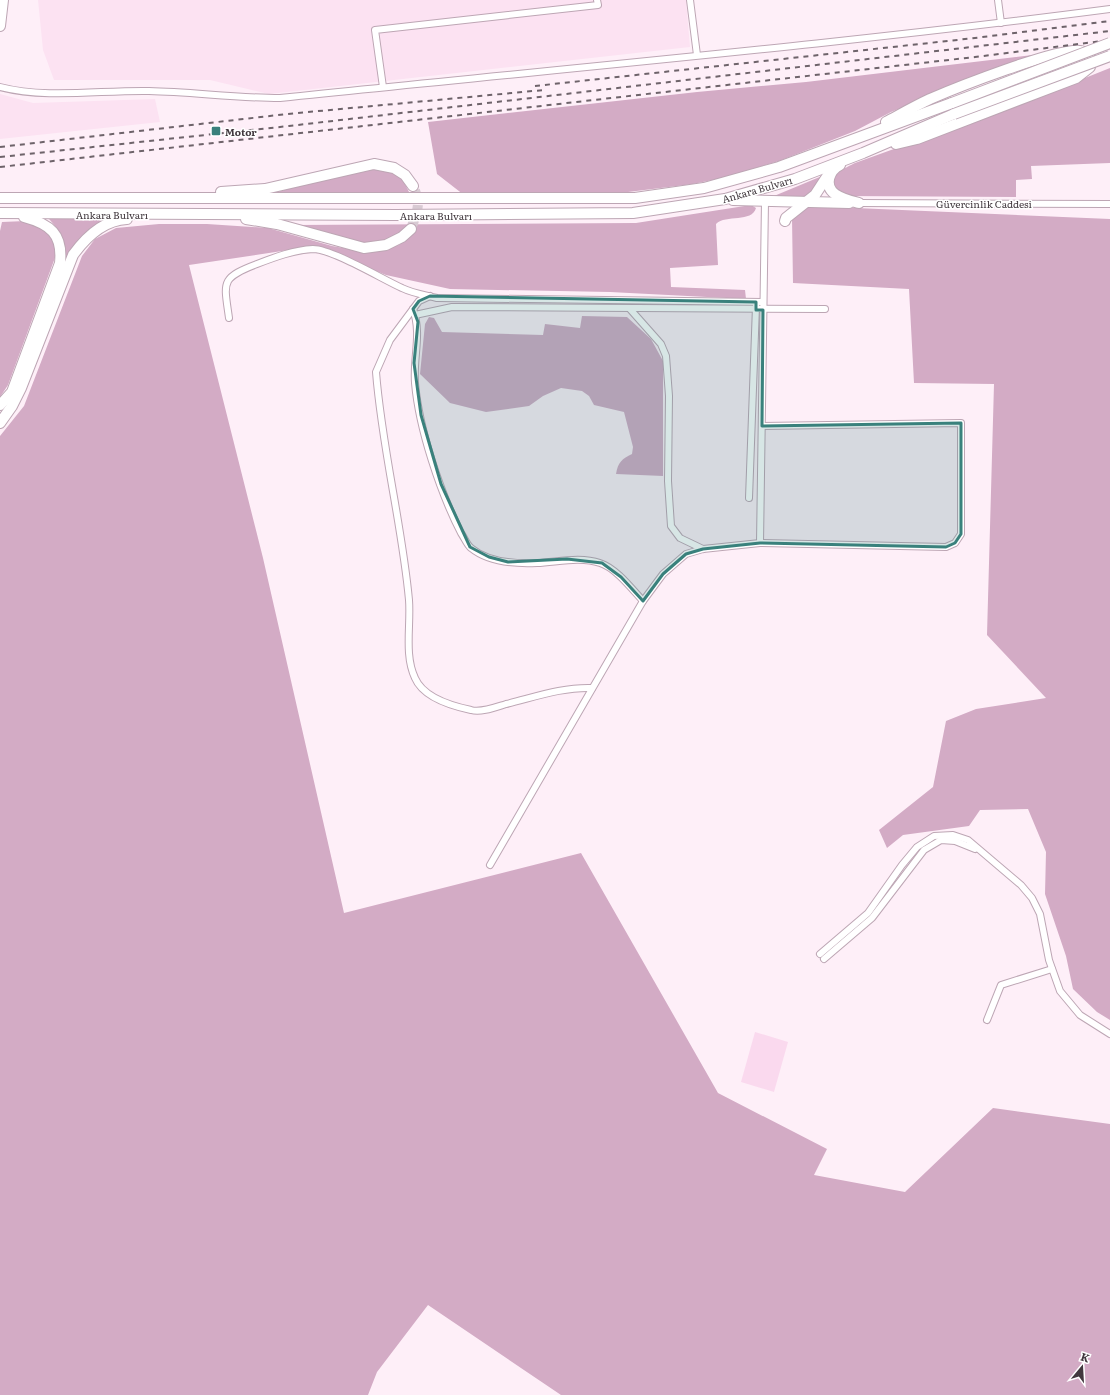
<svg xmlns="http://www.w3.org/2000/svg" width="1110" height="1395" font-family="Literata,serif">
<style>
.built{fill:#fce2f2}
.green{fill:#fad9ee}
.forest{fill:#d3abc5}
.lines{fill:none;stroke-linecap:round;stroke-linejoin:round}
.primary-tunnel{stroke:#d8cad3;stroke-width:10;stroke-dasharray:10 5;stroke-linecap:butt}
.street-casing{stroke:#bda6b4;stroke-width:8}
.primary-casing{stroke:#bda6b4;stroke-width:12}
.street{stroke:#fff;stroke-width:6}
.primary{stroke:#fff;stroke-width:10}
.rail{stroke:#6e636a;stroke-width:2;stroke-dasharray:5 5;stroke-linecap:butt}
.primary-bridge-casing{stroke:#bda6b4;stroke-width:12;stroke-linecap:butt}
.primary-bridge{stroke:#fff;stroke-width:10}
.marked{fill:#39817c;fill-opacity:0.2;stroke:#39817c;stroke-width:3;stroke-linejoin:round}
.poi-dot{fill:#39817c;stroke:#fff;stroke-width:1.5}
.labels{text-anchor:middle;dominant-baseline:central;stroke-width:3;stroke-linejoin:round;paint-order:stroke}
.poi-label{font-size:10px;font-weight:bold;fill:#41383e;stroke:#fff;text-anchor:start}
.street-label{font-size:10px;fill:#41383e;stroke:#fff}
</style>
<rect width="100%" height="100%" fill="#feeff8"/>
<g class="built">
<path d="M38 0H686L690 47 269 94 210 80H54L43 50Z"/>
<path d="M0 94 33 103 155 99 160 122 0 139Z"/>
</g>
<path class="green" d="M755 1032 788 1042 774 1092 741 1082Z"/>
<g class="forest">
<path d="M1033 55 891 112 855 131 779 161 722 178 693 184 628 192 464 195 437 174 428 122 697 92 806 82Z"/>
<path d="M1110 68V163L1031 166 1032 179 1016 180V197L844 196C839 194 838 192 835 188 828 175 845 168 855 163L1030 100Z"/>
<path d="M368 167C394 170 399 170 410 194L277 192Z"/>
<path d="M822 176V178L808 196 802 198 774 196Z"/>
<path d="M751 205 756 208C752 223 726 214 716 224L718 265 670 268 671 287 745 290 746 299 610 292 450 289 386 275 315 246 189 265 263 558 344 913 581 853 718 1093 827 1149 814 1175 905 1192 993 1108 1110 1124V1395H561L428 1305 377 1372 368 1395H0V436L24 406 82 256 95 239 116 228 159 224H207L268 228 332 246 366 252 399 245 415 231 375 244 360 243 294 225 636 223Z"/>
<path d="M809 206 1110 219V1020L1097 1012 1073 989 1066 956 1045 894 1046 852 1028 809 980 810 969 826 903 835 887 848 879 830 933 787 946 721 976 709 1046 698 987 635 994 384 914 383 909 289 793 283 792 218Z"/>
<path d="M49 219H106C84 234 75 244 63 267 68 246 64 235 49 219Z"/>
<path d="M26 221C45 230 53 232 56 255L8 385 0 397V231L2 222Z"/>
<path d="M582 316 627 317 651 339 663 361V476L616 474C618 462 622 459 632 454L633 447 624 412 594 405 589 396 582 391 561 388 543 396 529 406 486 412 450 403 420 374 425 324 429 317 434 318 442 332 543 335 545 324 580 328Z"/>
</g>
<g class="lines">
<path class="primary-tunnel" d="M411 229C417 211 422 205 413 186"/>
<defs>
<g id="street">
<path d="M690 0 697 55"/>
<path d="M998 0 1001 23"/>
<path d="M0 87C46 99 101 90 149 91 193 92 236 98 280 98 557 69 834 45 1110 9"/>
<path d="M383 87 375 30 598 5 597 0"/>
<path d="M859 203 1110 204"/>
<path d="M430 296 419 301 390 340 376 372C382 449 402 524 409 600 411 625 404 655 415 678 423 697 452 706 471 710 481 713 496 707 506 704 535 697 562 687 592 688"/>
<path d="M413 309C422 334 413 357 415 383 419 429 440 492 461 533 464 537 467 545 471 548 488 562 516 564 537 563 558 562 580 556 600 563 616 568 632 589 643 601"/>
<path d="M630 309 661 344 666 356 669 396 668 481 671 526 680 538 703 549"/>
<path d="M415 315 452 307 825 309"/>
<path d="M229 318C224 282 220 278 257 264 275 257 294 250 313 249 332 249 382 279 402 288 412 293 425 295 437 298L763 302"/>
<path d="M749 498 756 306"/>
<path d="M760 543 765 201"/>
<path d="M490 865 643 601 663 574 686 554 703 549 760 543 946 547 955 543 961 534V423L762 426"/>
<path d="M820 954 868 913 902 865 917 847 934 836 953 835 968 840 1021 885 1032 898 1040 914 1049 960 1060 991 1080 1015 1110 1034"/>
<path d="M824 959 872 918 924 850 941 840 955 841 975 849"/>
<path d="M987 1020 1001 985 1052 969"/>
</g>
<g id="primary">
<path d="M0 26 3 0"/>
<path d="M886 122C901 114 915 106 930 99 953 89 1061 46 1081 51 1090 53 1091 59 1090 67L1076 78 917 139 896 144"/>
<path d="M840 165C830 170 823 185 835 194 842 199 851 201 859 203"/>
<path d="M221 192 265 189 374 164 394 168 405 175 413 186"/>
<path d="M0 198H635L704 188 779 167 952 103"/>
<path d="M733 200 849 203"/>
<path d="M0 213 396 215 633 213 725 199 795 179 863 153 954 114"/>
<path d="M246 219 277 224 364 248 386 245 402 237 411 229"/>
<path d="M785 221 786 218 815 195 830 172"/>
<path d="M0 405 12 392 60 263C63 234 50 224 24 217"/>
<path d="M0 423 12 406 21 388 73 255C86 237 103 220 127 219"/>
</g>
</defs>
<use href="#street" class="street-casing"/>
<use href="#primary" class="primary-casing"/>
<use href="#street" class="street"/>
<use href="#primary" class="primary"/>
<g class="rail">
<path d="M535 86 975 38 1110 21"/>
<path d="M0 147 287 114 544 90"/>
<path d="M0 157 289 126 1110 31"/>
<path d="M0 167 975 57 1110 40"/>
</g>
<defs>
<g id="primary-bridge">
<path d="M952 103 1110 43"/>
<path d="M954 114 1110 56"/>
</g>
</defs>
<use href="#primary-bridge" class="primary-bridge-casing"/>
<use href="#primary-bridge" class="primary-bridge"/>
</g>
<path class="marked" d="M430 296 756 302V310H763L762 426 961 423V534L955 543 946 547 760 543 703 549 686 554 663 574 643 601 621 577 602 563 567 559 508 562 489 557 470 547 441 484 421 415 414 363 418 322 413 309 419 301Z"/>
<rect class="poi-dot" x="211" y="126" width="10" height="10" rx="2"/>
<g class="labels">
<g class="poi-label">
<text x="225" y="131">Motor</text>
</g>
<g class="street-label">
<text transform="translate(757 189) rotate(-16)">Ankara Bulvarı</text>
<text x="984" y="203">Güvercinlik Caddesi</text>
<text x="112" y="214">Ankara Bulvarı</text>
<text x="436" y="215">Ankara Bulvarı</text>
</g>
</g>
<g transform="translate(1082 1367) rotate(18)" stroke="#ffffff" stroke-width="3" paint-order="stroke">
<path d="M0-3L7 15L0 10L-7 15Z" fill="#41383e"/>
<text y="-6" font-size="11" font-weight="bold" text-anchor="middle" fill="#41383e">K</text>
</g>
</svg>
